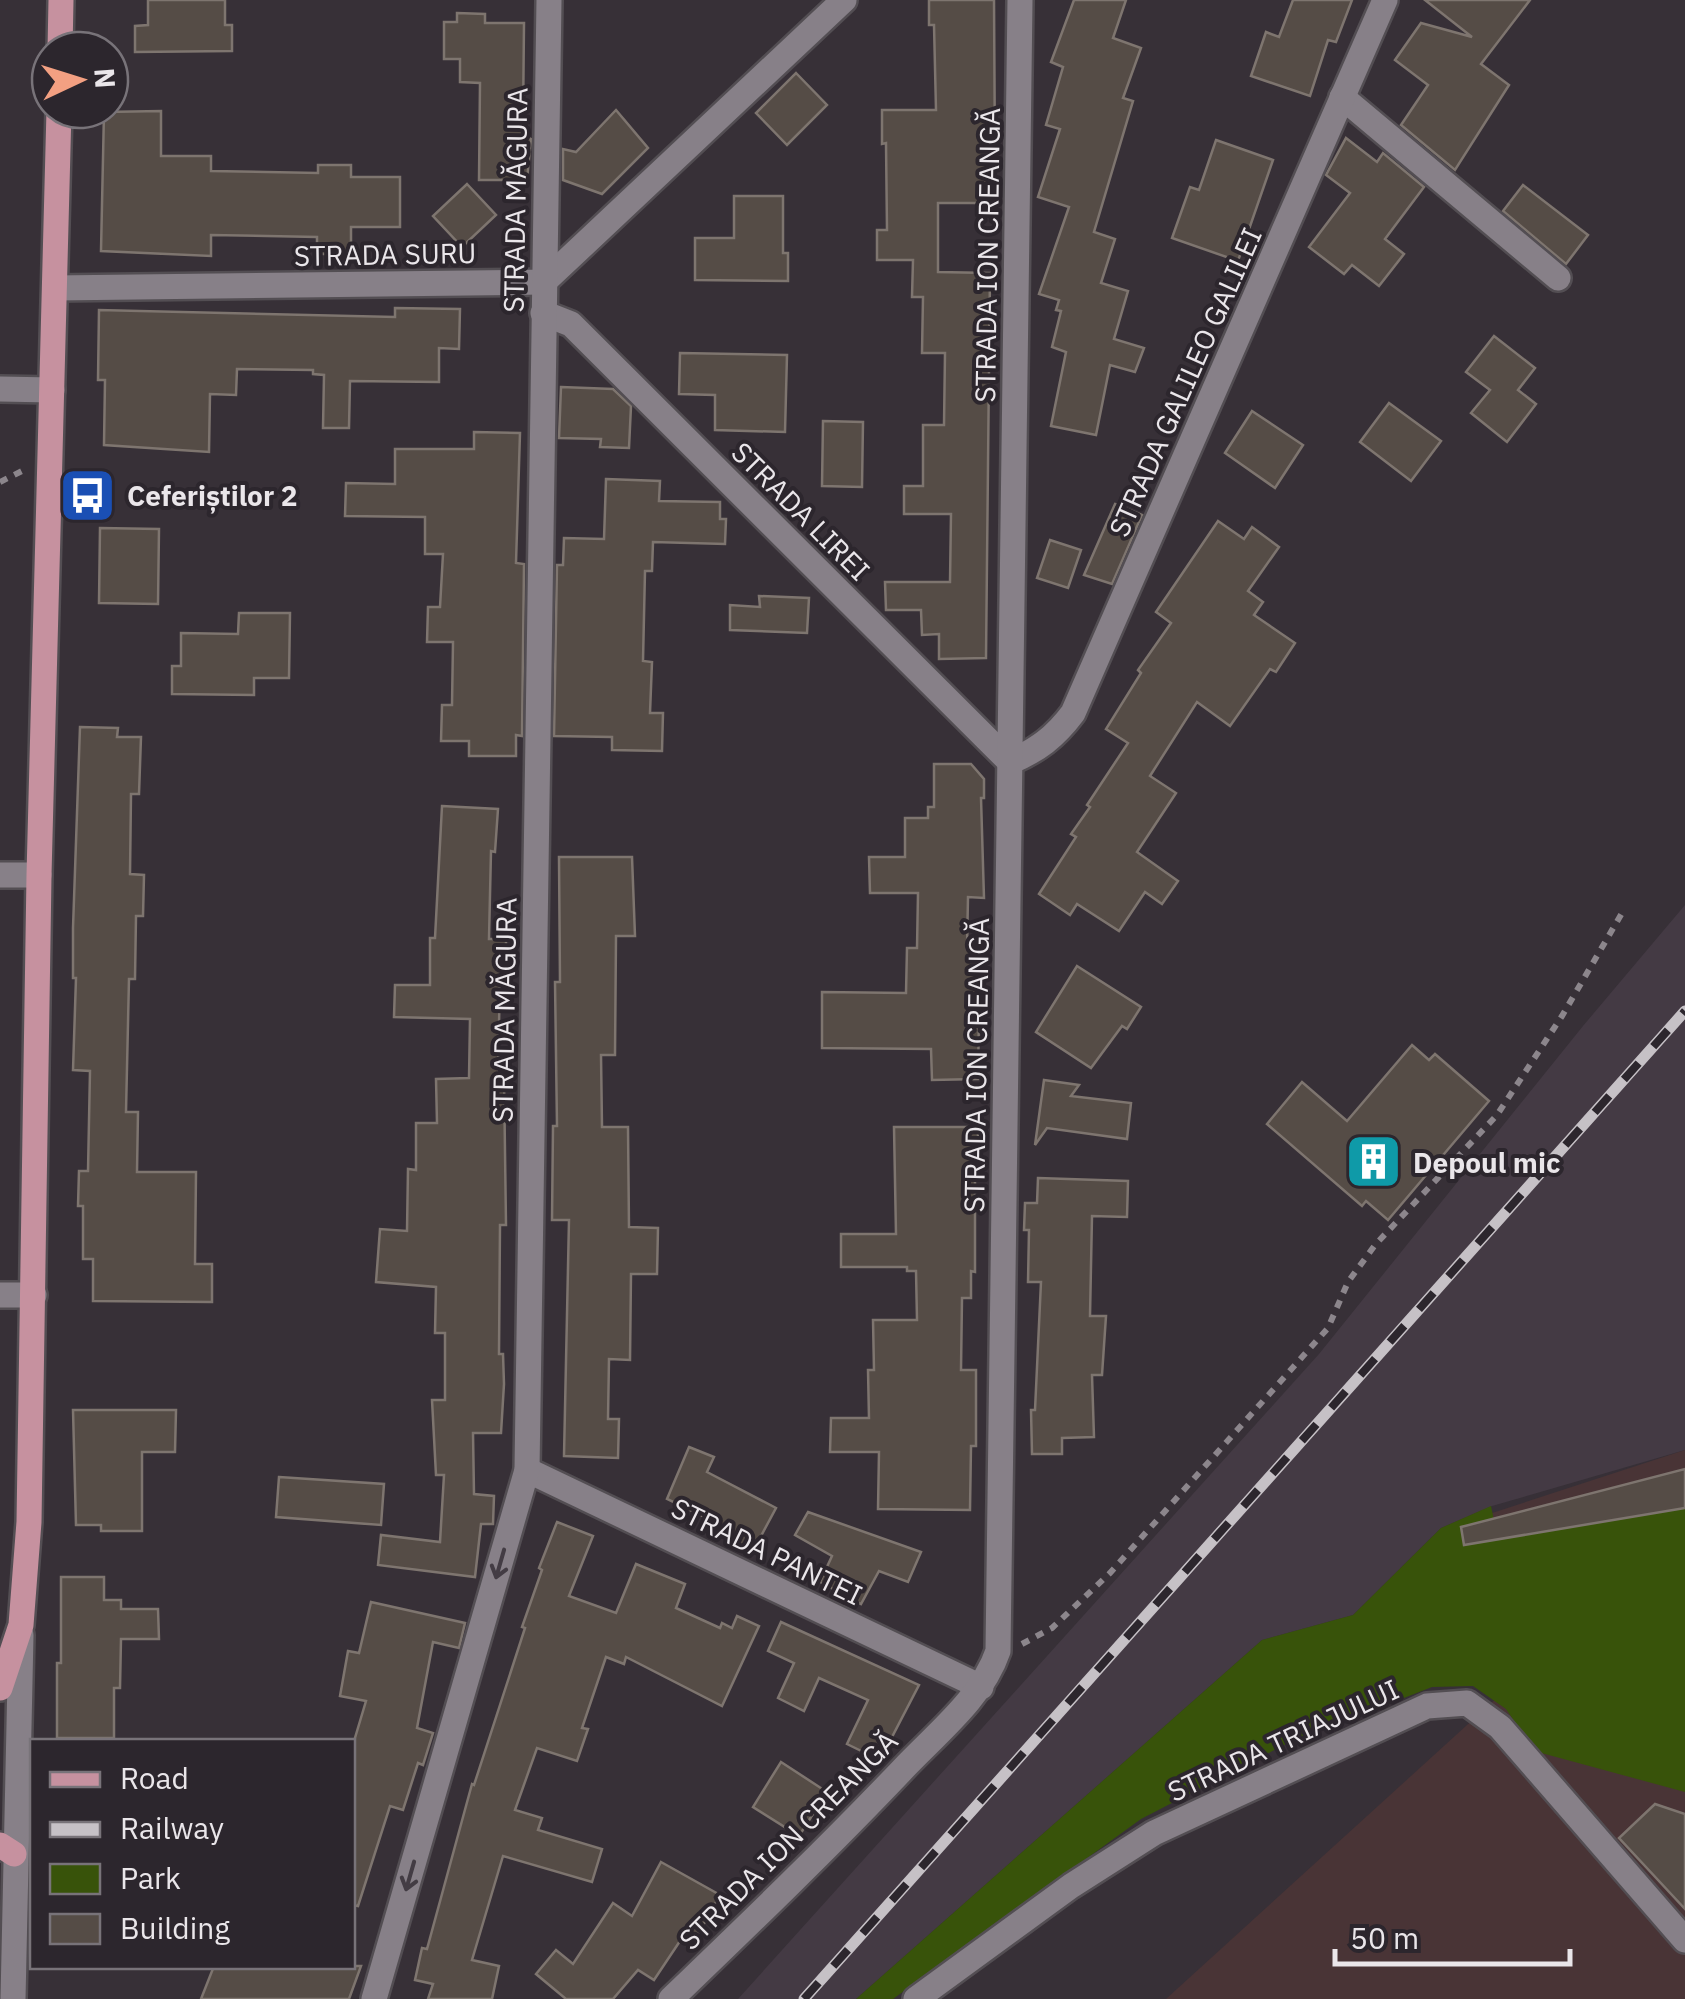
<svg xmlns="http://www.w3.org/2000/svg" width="1685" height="1999" font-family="'IBM Plex Sans',sans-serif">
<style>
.built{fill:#443a44}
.industrial{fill:#493436}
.green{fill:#38530a}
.building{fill:#554c46;stroke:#7e756f;stroke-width:2.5}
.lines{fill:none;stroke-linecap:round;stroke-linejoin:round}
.minor-casing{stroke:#534e53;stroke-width:30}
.tertiary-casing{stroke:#534e53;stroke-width:30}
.primary-casing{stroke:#534e53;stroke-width:30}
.path{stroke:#8c868c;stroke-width:6;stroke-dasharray:8 8;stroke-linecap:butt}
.minor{stroke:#878088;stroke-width:25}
.tertiary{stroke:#878088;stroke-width:25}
.primary{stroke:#c6919f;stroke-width:25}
.rail-casing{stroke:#c6c1c6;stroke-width:11}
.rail{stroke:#2c262d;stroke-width:8;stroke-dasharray:22;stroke-linecap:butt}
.oneway{stroke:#433c44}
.labels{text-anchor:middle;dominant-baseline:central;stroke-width:8;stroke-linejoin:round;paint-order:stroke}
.street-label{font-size:28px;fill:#eae6ea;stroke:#2c262d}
.poi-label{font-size:28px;font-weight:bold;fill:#eae6ea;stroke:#2c262d;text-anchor:start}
</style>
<rect width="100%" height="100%" fill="#373037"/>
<path class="built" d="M1685 905V1450L1492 1506 1441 1528 1353 1615 1262 1640 856 1999H738L1319 1354 1583 1026Z"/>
<path class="industrial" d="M1685 1450V1999H1166L1500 1695 1486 1515Z"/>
<path class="green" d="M1491 1506 1498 1539 1685 1508V1792L1534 1751 1506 1709 1473 1686 1432 1687 1284 1745 1141 1819 893 1999H856L1262 1640 1353 1615 1441 1528Z"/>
<g class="building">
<path d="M148 0H225V25H232V51L135 52V26L148 25Z"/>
<path d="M929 0H994L995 164H989V203H938V272L990 273 986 658 939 659V634L922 635 921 610H886L885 582H950L951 514H904V486H923V425H944L945 353H922L923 297H912L913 260H877V230H887L886 143 882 144V110H936L934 25H929Z"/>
<path d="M1074 0H1126L1113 38 1141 48 1123 98 1133 101 1094 232 1115 239 1101 283 1128 291 1114 339 1144 348 1135 372 1110 365 1096 435 1051 426 1066 352 1052 347 1061 311 1056 310 1059 300 1039 294 1069 207 1038 197 1060 129 1046 125 1063 67 1051 62Z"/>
<path d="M1293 0H1352L1336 42 1328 40 1310 96 1251 76 1266 32 1279 37Z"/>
<path d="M1425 0H1530L1481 64 1509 85 1455 170 1401 125 1428 85 1395 60 1421 23 1472 37Z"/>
<path d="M457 13 485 14V23H524L523 122H527V137L531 139 527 180H479L480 83 460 82V59H444V22H457Z"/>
<path d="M796 73 827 105 787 145 756 113Z"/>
<path d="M616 110 648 148 602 194 563 180V149L576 152Z"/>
<path d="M161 111V156H211V171L318 173V165H351V177H400V227H351V254H317V237L211 235V256L101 251 104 112Z"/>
<path d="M1346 138 1377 162 1383 153 1424 187 1385 239 1404 254 1379 286 1352 265 1344 274 1309 247 1350 193 1326 175Z"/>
<path d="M1216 140 1273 160 1238 261 1172 238 1190 187 1199 190Z"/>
<path d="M467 184 496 215 462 247 433 216Z"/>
<path d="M1523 185 1588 235 1566 264 1503 211Z"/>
<path d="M734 196H783V253H788V281L695 280V238H734Z"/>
<path d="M395 308 460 309 459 349 439 348V382L350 381 349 428H323L324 375 313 374V370L237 369 236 395 210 394 209 452 104 445 105 380H98L99 310 395 317Z"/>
<path d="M1494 336 1535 368 1518 390 1536 404 1507 442 1471 413 1490 390 1466 372Z"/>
<path d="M680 353 787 355 785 432 715 430V395L679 394Z"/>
<path d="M561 387 613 389 631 406 629 448 600 447 601 439 559 438Z"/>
<path d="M1389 403 1441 441 1411 481 1360 442Z"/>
<path d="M1252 411 1303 445 1275 488 1225 453Z"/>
<path d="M823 421 863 422 862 487 822 486Z"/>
<path d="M474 432 520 433 516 563 524 564 522 736 516 735V756H469V741H441L442 705H452L453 642H427L428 607H440L443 554H425V517L345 516 346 483 395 484V449H474Z"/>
<path d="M606 479 660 481 659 501 720 502V519H726L725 544 653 542 652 571H645L643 661 652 662 650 713H663L662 751 612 750V737L554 736 557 565H563L564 538 604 539Z"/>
<path d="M1115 504 1142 515 1112 584 1084 575Z"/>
<path d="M1218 521 1244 539 1252 527 1279 547 1248 591 1263 602 1254 615 1295 643 1276 672 1270 669 1230 726 1197 702 1150 776 1176 793 1137 852 1178 881 1162 904 1145 892 1119 931 1077 904 1070 915 1039 894 1076 837 1071 834 1090 807 1087 805 1128 743 1106 729 1141 673 1138 670 1171 623 1156 612Z"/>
<path d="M100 528 159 529 158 604 99 603Z"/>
<path d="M1050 540 1081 550 1068 588 1037 578Z"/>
<path d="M759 596 809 598 807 633 730 630V605L760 607Z"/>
<path d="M239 613H290L289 678H254V695L172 694V666H181V633L238 634Z"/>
<path d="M80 727 118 728 117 737H141L139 794H131L130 874 144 875 143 916H136L135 979H129L126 1112H138L137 1172H196L195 1264H212V1302L93 1301V1259H83V1206H78L79 1171H88L90 1071 73 1070 76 978H73V928Z"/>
<path d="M934 764H971L984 779V798H981L984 898 968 897 967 948H980L978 1079 932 1080 931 1049 822 1048V992L906 993 907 948H917L918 893H870L869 857H905V818H928V807H934Z"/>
<path d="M442 806 498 809 495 852 491 851 489 939H506V973H500L498 1078H504L506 1225H500L499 1354H503L504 1384 501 1433H473L474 1494 494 1496 493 1524H481L475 1577 378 1565 381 1535 440 1542 444 1475H436L432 1400H445V1333H435L436 1287 376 1282 380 1229 407 1231 408 1169 416 1170V1123H437L436 1079 469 1078 470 1019 394 1017 395 985H430V938H435Z"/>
<path d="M559 857H632L635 936H616L615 1055H601L602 1127H628L629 1227 658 1228 657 1274H631L630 1360 609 1359 608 1419H619L618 1458 564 1456 569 1220H552L553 1126H557L555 982H560Z"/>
<path d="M1077 966 1141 1007 1127 1029 1122 1026 1091 1068 1036 1032Z"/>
<path d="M1412 1045 1429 1060 1435 1054 1489 1101 1388 1220 1366 1201 1362 1206 1267 1124 1302 1082 1347 1121Z"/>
<path d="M1044 1080 1079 1085 1071 1096 1131 1103 1127 1139 1047 1128 1035 1145Z"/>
<path d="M894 1127H978V1161H975V1272L971 1271V1298H962L961 1370H976V1446H971L970 1510 878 1509 879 1452H830L831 1418H869L868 1370H874L873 1320H917L916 1271H907V1267H841V1234H896Z"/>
<path d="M1038 1178 1128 1181 1127 1217 1092 1216 1090 1316H1106L1102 1375H1092L1094 1437 1062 1438V1454H1032L1031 1410H1035L1041 1282H1028L1029 1230H1024L1025 1203H1037Z"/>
<path d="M73 1410H176L175 1452H142V1531H101V1525H76Z"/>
<path d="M689 1447 714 1457 707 1472 776 1508 753 1551 714 1531 717 1523 667 1499Z"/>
<path d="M1685 1469V1508L1464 1545 1461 1527Z"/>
<path d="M279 1477 384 1484 381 1525 276 1517Z"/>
<path d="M808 1512 921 1552 908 1582 879 1571 861 1604 820 1582 832 1556 795 1535Z"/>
<path d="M557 1522 593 1536 569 1596 616 1613 636 1564 685 1584 676 1608 720 1628 722 1623 732 1628 737 1616 759 1626 722 1706 626 1657 624 1664 606 1657 582 1728 588 1729 577 1761 537 1748 515 1810 542 1818 538 1830 602 1849 592 1882 503 1856 472 1960 499 1966 492 1999H428L433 1984 415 1980 422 1948 427 1949 472 1784 474 1785 525 1628 522 1627 542 1570 539 1568Z"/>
<path d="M61 1577H104V1600H121V1609H158L159 1639H121L120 1688H114V1738H57V1663H61Z"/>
<path d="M371 1602 465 1623 459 1648 433 1642 417 1728 433 1733 423 1765 418 1763 403 1810 390 1806 358 1906 352 1905V1748L366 1701 340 1696 348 1651 359 1653Z"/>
<path d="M781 1622 919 1685 880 1760 847 1744 868 1700 819 1678 804 1711 778 1698 794 1663 768 1651Z"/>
<path d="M781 1762 827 1792 799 1836 753 1807Z"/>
<path d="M1655 1804 1685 1814V1909L1619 1838Z"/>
<path d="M661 1862 720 1895 696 1938 686 1932 654 1980 638 1970 613 1999H566L536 1974 556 1950 573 1964 613 1903 632 1916Z"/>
<path d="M214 1966H361L349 1999H201Z"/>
</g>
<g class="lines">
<defs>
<g id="minor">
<path d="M1342 97 1558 278"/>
<path d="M55 288 544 282 844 0"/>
<path d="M543 313 571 324 1010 762C1038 750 1055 737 1073 713L1385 0"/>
<path d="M0 875H39"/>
<path d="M0 1295H34"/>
<path d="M527 1470 981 1687"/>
<path d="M374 1999 527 1470 549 0"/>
<path d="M671 1999C750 1923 828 1848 903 1769 937 1733 982 1698 998 1651L1020 0"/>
<path d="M916 1999 1071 1886 1154 1833 1427 1706 1467 1703 1500 1727 1685 1940"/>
</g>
<g id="tertiary">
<path d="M0 389 52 390"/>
<path d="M13 1999 21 1635"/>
</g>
<g id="primary">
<path d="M60 50 61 0"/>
<path d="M0 1688 21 1625 29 1522 39 875 59 110"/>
<path d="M0 1845 14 1854"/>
</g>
</defs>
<use href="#minor" class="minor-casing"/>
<use href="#tertiary" class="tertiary-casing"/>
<use href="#primary" class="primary-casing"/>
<g class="path">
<path d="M0 482 26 469"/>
<path d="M1022 1644 1052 1628 1110 1573 1328 1328 1348 1282 1375 1245 1497 1115 1562 1016 1622 913"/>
</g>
<use href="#minor" class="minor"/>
<use href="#tertiary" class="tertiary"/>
<use href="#primary" class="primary"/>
<defs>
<path id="rail" d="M804 1999 1685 1011"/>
</defs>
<use href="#rail" class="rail-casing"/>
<use href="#rail" class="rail"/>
</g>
<defs><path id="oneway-shaft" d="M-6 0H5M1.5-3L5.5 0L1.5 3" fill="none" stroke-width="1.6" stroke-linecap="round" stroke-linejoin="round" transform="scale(2.5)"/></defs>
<g class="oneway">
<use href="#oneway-shaft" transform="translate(500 1564) rotate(106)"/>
<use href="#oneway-shaft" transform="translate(410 1876) rotate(106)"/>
</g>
<defs>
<symbol id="bus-square" viewBox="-11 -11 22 22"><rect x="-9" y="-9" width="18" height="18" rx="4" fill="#1a4fb4" stroke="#2c262d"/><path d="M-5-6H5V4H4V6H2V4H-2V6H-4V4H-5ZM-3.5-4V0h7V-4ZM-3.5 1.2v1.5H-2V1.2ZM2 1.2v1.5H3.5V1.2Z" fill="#fff"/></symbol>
<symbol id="building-square" viewBox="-11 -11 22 22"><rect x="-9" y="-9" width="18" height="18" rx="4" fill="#0f9aa8" stroke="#2c262d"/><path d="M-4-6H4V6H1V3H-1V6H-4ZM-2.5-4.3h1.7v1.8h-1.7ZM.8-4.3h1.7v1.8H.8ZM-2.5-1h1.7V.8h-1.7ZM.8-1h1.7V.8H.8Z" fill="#fff"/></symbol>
</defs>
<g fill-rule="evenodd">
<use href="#bus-square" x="56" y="464" width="63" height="63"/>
<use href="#building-square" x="1342" y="1130" width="63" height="63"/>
</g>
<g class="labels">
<g class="street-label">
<text transform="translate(515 200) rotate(-89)">STRADA MĂGURA</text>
<text transform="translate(385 254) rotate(-1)">STRADA SURU</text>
<text transform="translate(987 255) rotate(-89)">STRADA ION CREANGĂ</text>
<text transform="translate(1185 382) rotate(-66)">STRADA GALILEO GALILEI</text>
<text transform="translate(801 511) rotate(45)">STRADA LIREI</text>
<text transform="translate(504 1010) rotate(-89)">STRADA MĂGURA</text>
<text transform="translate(976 1065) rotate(-89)">STRADA ION CREANGĂ</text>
<text transform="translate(767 1551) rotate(26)">STRADA PANTEI</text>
<text transform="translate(1283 1740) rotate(-25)">STRADA TRIAJULUI</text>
<text transform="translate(788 1840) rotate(-45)">STRADA ION CREANGĂ</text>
</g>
<g class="poi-label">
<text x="127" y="495">Ceferiștilor 2</text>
<text x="1413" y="1162">Depoul mic</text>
</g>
</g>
<rect x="30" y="1739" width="325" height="230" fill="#2c262d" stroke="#787379" stroke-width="2.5"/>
<rect x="50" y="1772" width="50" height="15" fill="#c6919f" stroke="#787379" stroke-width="2.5"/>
<text x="120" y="1789" font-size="30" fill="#eae6ea">Road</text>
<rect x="50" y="1822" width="50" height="15" fill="#c6c1c6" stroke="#787379" stroke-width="2.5"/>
<text x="120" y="1839" font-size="30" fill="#eae6ea">Railway</text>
<rect x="50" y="1864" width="50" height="30" fill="#38530a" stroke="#787379" stroke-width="2.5"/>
<text x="120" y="1889" font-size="30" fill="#eae6ea">Park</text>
<rect x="50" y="1914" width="50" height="30" fill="#554c46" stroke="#787379" stroke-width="2.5"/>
<text x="120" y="1939" font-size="30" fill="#eae6ea">Building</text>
<g transform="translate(80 80) rotate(86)"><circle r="48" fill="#2c262d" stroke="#787379" stroke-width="2.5"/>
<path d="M0-8L18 38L0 25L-18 38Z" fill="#f3a082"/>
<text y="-15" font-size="28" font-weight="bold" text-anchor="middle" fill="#eae6ea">N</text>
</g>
<path d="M1335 1949v15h235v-15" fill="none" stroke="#eae6ea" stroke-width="5"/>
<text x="1350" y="1949" font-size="30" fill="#eae6ea" stroke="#2c262d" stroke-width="8" paint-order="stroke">50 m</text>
</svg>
